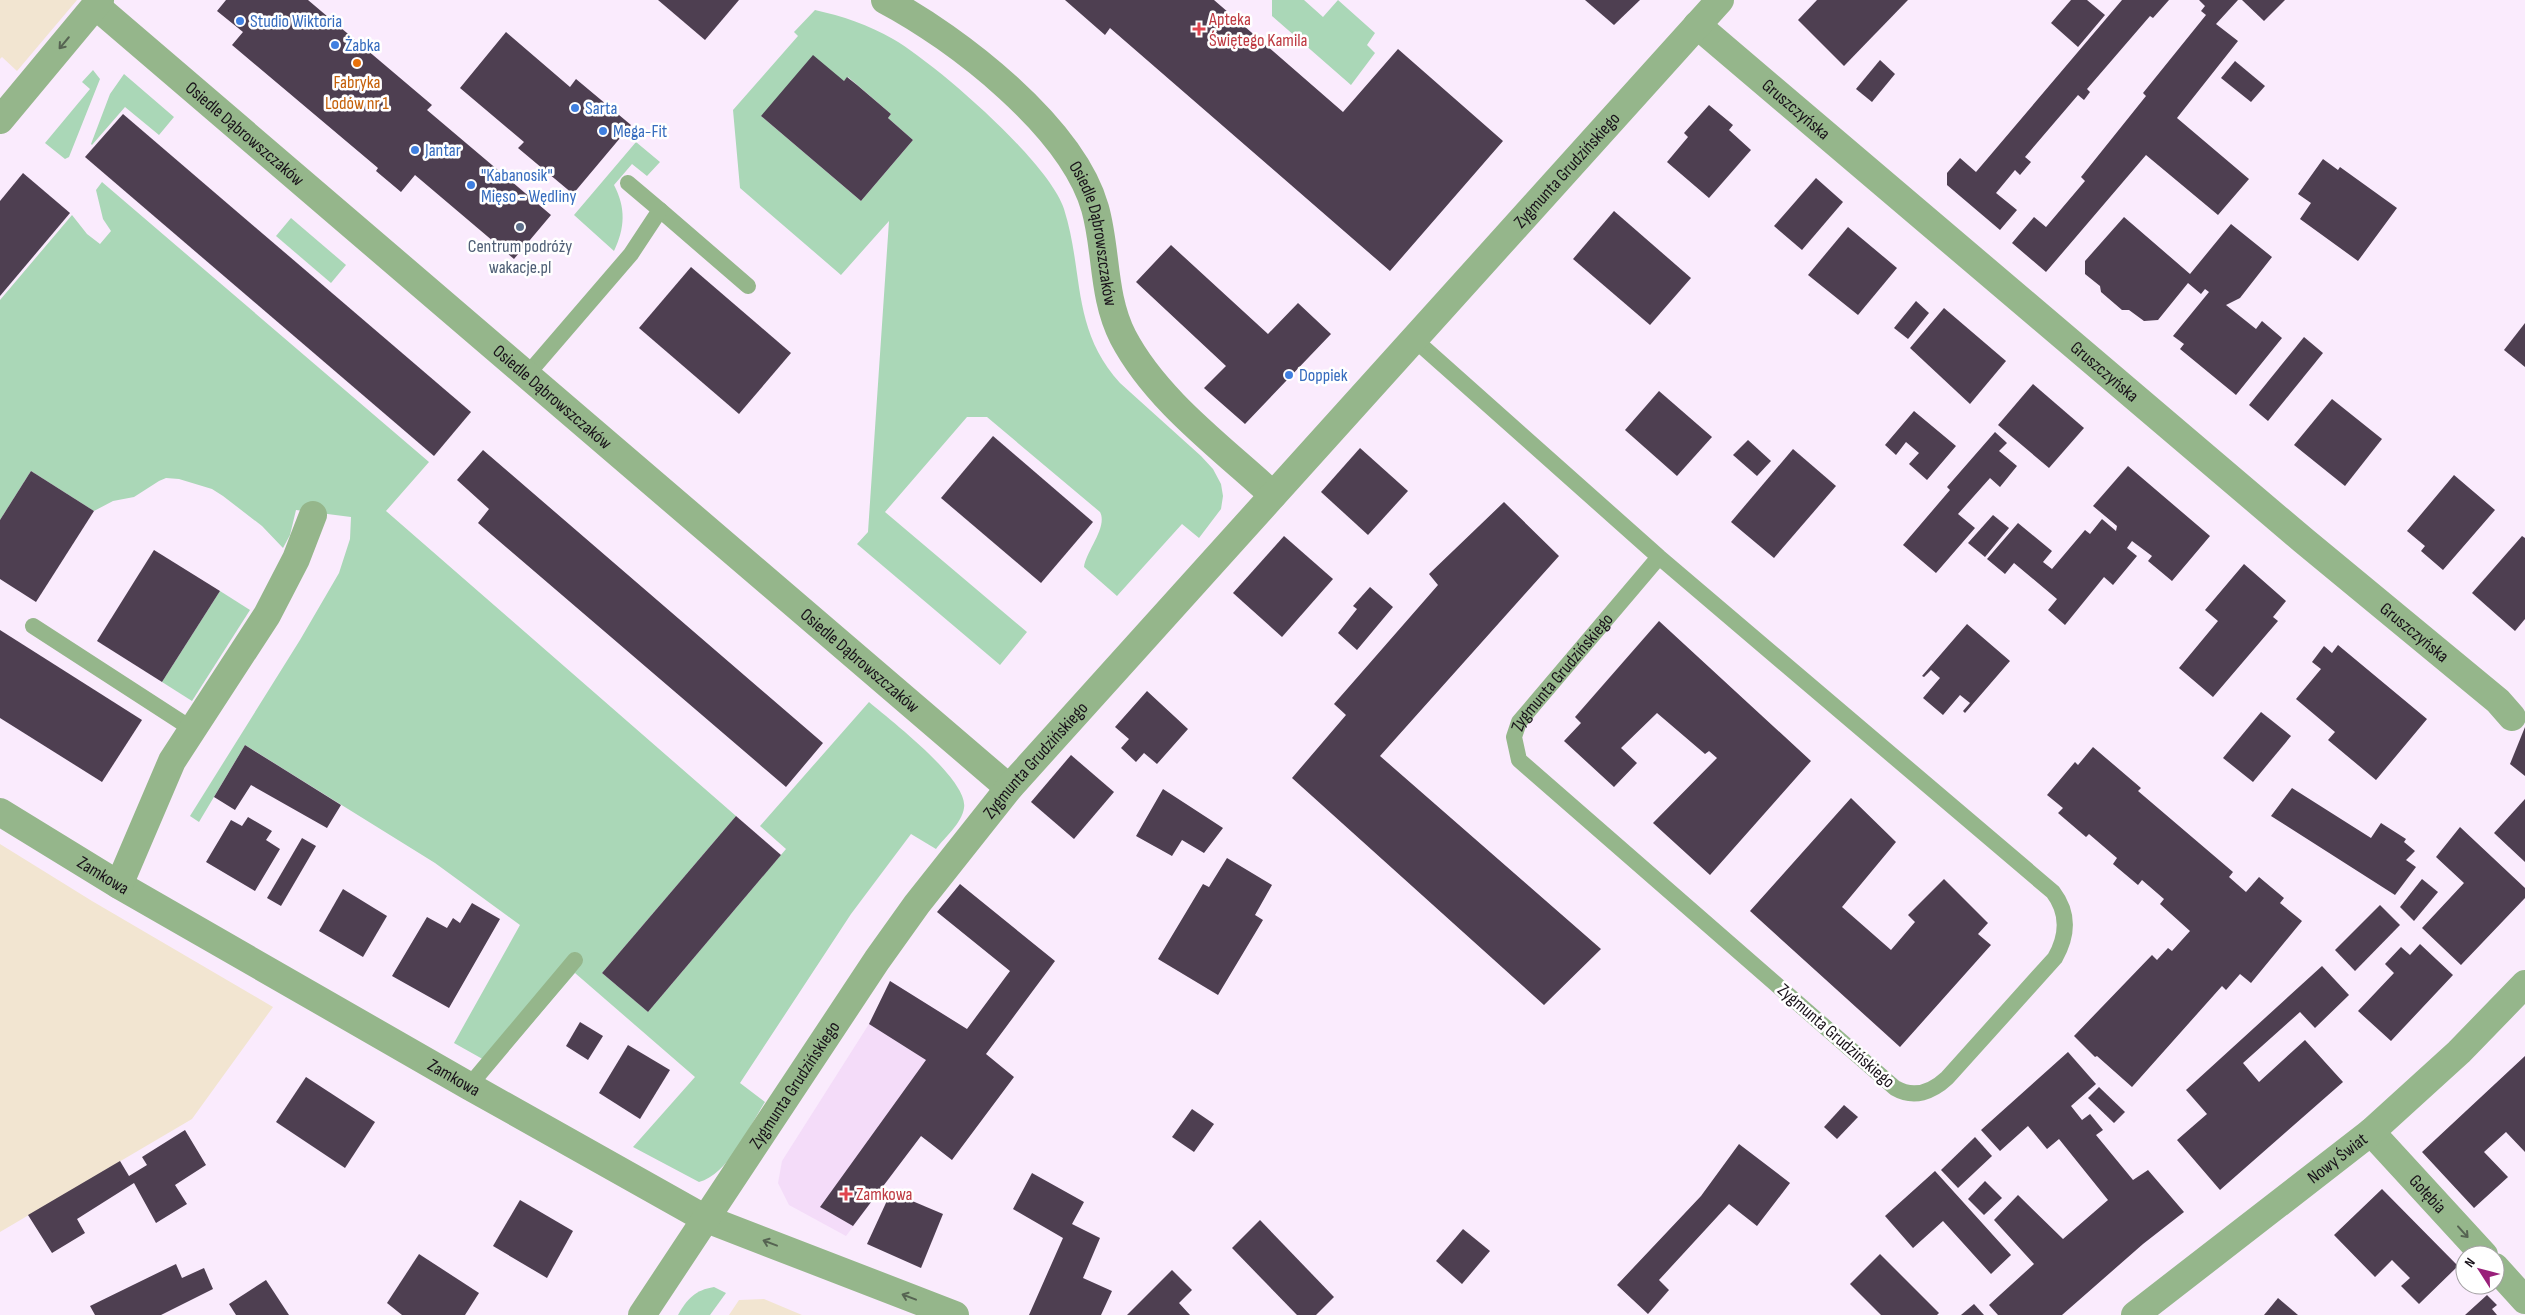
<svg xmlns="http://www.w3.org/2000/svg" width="2525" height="1315" font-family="'Sofia Sans Condensed',sans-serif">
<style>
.built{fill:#f4dcf9}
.education{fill:#f2e5d1}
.green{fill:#aad7b7;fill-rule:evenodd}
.building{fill:#4e3f51}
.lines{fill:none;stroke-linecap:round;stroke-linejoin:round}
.service{stroke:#95b68b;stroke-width:16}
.minor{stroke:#95b68b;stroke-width:28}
.oneway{stroke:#566452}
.shop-dot{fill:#3f7fe0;stroke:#fff;stroke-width:2}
.health-dot{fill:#e0444e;stroke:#fff;stroke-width:2}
.food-dot{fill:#e8710a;stroke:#fff;stroke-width:2}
.service-dot{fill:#5c6f8a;stroke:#fff;stroke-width:2}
.labels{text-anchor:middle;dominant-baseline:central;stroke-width:5;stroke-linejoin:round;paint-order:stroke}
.health-label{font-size:18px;fill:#be3a42;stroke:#fff;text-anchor:start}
.shop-label{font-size:18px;fill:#366cbe;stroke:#fff;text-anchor:start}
.food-label{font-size:18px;fill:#c56008;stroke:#fff}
.street-label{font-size:18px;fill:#181119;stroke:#fff}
.service-label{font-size:18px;fill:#4e5e75;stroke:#fff}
</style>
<rect width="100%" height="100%" fill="#faebfd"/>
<path class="built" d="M890 981 967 1029 921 1136 846 1236 789 1205 778 1183 782 1161 869 1024Z"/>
<g class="education">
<path d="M0 0H77L17 71 2 57 0 59Z"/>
<path d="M0 844 92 901 273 1007 192 1119 0 1232Z"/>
<path d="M764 1299 802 1315H729L739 1300Z"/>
</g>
<g class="green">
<path d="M1272 0H1304L1323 17 1338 0 1375 33 1367 45 1375 53 1351 85 1272 16Z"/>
<path d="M815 10C842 16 869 25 893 39 936 64 1049 162 1064 209 1084 272 1071 329 1120 383L1201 456 1213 469 1221 484 1223 496 1221 509 1199 538 1182 524 1117 596 1084 567C1086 551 1108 527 1100 512L987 417H967L885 512 1027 632 1000 665 857 544 868 532 889 221 841 275 740 188 733 110 798 36 794 32ZM848 77 891 114 888 118 913 140 861 201 761 116 844 81Z"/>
<path d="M93 70 100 79 69 157 65 159 45 143 90 89 82 82Z"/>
<path d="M124 74 174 117 159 135 125 107 92 145 91 144 110 94Z"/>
<path d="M636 142 660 162 647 176 632 164 614 185C626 208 625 228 614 251L574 215Z"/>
<path d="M102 182 429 462 386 511 736 816 602 973 648 1012 786 849 760 826 869 702C890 720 969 780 964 808 962 823 945 837 936 849L911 834 851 914 740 1083 765 1102C749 1127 728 1175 699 1182L633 1147 695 1077 575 973 495 1066 454 1043 520 925 435 863 245 745 199 822 190 816 300 640 339 573 350 539 351 517 296 510 290 535 283 548 262 526 223 496 212 489 179 479 166 478 159 481 134 497 113 501 94 511 31 471 0 520V300L72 215 87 234 100 244 111 231 103 219 96 190Z"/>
<path d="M291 218 346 265 331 283 276 236Z"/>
<path d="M220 591 250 610 192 701 162 682Z"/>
<path d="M714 1287 726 1293 710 1315H678C687 1299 695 1290 714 1287Z"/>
</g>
<g class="building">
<path d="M226 0H308L432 105 427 110 551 215 514 259 415 175 401 192 376 171 378 168 232 45 243 32 217 11Z"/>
<path d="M658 0H739L705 40Z"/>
<path d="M1065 0H1214L1343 112 1398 49 1503 141 1390 271 1110 28 1105 35Z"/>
<path d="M1585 0H1640L1614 25Z"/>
<path d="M1817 0H1908L1844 66 1798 20Z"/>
<path d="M2071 0H2087L2105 15 2078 47 2051 23Z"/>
<path d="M2122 0H2169L2153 18 2150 16 2087 89 2090 92 2084 100 2078 95 2025 157 2031 162 2020 175 2015 170 1996 193 2017 210 2000 230 1947 185V173L1960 158 1976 172Z"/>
<path d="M2199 0H2238L2216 24 2238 41 2177 118 2249 179 2218 215 2146 155 2046 272 2012 243 2034 217 2046 227 2085 181 2081 177 2146 96 2143 93 2206 15 2201 11 2205 6Z"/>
<path d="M2242 0H2285L2264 21Z"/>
<path d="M506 32 570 87 576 79 631 125 573 194 518 148 524 142 460 88Z"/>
<path d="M813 55 844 81 847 77 857 85 891 114 888 118 913 140 861 201 761 116Z"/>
<path d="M1880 60 1895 74 1872 102 1856 89Z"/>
<path d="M2235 61 2265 86 2251 102 2221 78Z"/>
<path d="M1709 105 1733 125 1729 130 1751 150 1709 198 1667 162 1688 137 1684 133Z"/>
<path d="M123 114 471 412 434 456 85 157Z"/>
<path d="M2323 159 2338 170 2340 167 2397 208 2358 261 2300 219 2311 203 2298 194Z"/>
<path d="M23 173 70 213 0 296V201Z"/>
<path d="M1816 178 1843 202 1802 250 1774 226Z"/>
<path d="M1614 211 1691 278 1650 325 1573 259Z"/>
<path d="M2124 217 2190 274 2231 224 2272 257 2240 298 2226 305 2256 329 2262 321 2282 338 2236 395 2180 349 2184 344 2173 336 2209 292 2205 289 2201 294 2188 283 2158 320 2144 321 2129 310H2122L2101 292 2100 286 2085 274V261Z"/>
<path d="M1848 227 1897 268 1858 315 1808 275Z"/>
<path d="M1171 245 1268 334 1298 303 1331 334 1245 424 1204 388 1226 366 1136 282Z"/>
<path d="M691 267 791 353 739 414 639 328Z"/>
<path d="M1916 301 1929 313 1908 339 1894 328Z"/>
<path d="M1944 308 2006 361 1970 404 1910 348Z"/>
<path d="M2525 323V367L2504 350Z"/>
<path d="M2304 337 2323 353 2268 421 2249 405Z"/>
<path d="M2033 384 2084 428 2049 468 1998 425Z"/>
<path d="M1659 391 1712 437 1677 476 1625 430Z"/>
<path d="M2332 399 2382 439 2345 486 2294 445Z"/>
<path d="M1914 411 1956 446 1927 480 1909 464 1919 453 1906 442 1896 455 1885 445Z"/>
<path d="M1995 432 2007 443 1999 451 2017 466 2000 487 1990 478 1958 514 1975 528 1936 573 1903 545 1950 490 1947 487Z"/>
<path d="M993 436 1093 522 1041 583 941 498Z"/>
<path d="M1748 440 1771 461 1757 476 1733 455Z"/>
<path d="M1360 448 1408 491 1368 535 1321 492Z"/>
<path d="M1793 449 1836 486 1774 558 1731 522Z"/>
<path d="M483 450 823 743 786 787 478 523 489 509 457 480Z"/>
<path d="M2128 466 2210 536 2172 581 2148 561 2152 556 2132 541 2127 548 2137 556 2113 585 2104 577 2065 625 2048 610 2057 599 2014 563 2005 574 1987 559 2018 523 2052 551 2043 562 2052 569 2085 530 2090 534 2102 519 2116 531 2117 526 2093 506Z"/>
<path d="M31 471 94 511 36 602 0 579V520Z"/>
<path d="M2454 475 2495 510 2443 570 2421 551 2425 546 2407 531Z"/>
<path d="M1504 502 1559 556 1380 756 1601 949 1544 1005 1292 778 1346 715 1334 704 1438 585 1429 574Z"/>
<path d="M1993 515 2009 528 1985 557 1968 543Z"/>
<path d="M1284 536 1333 579 1282 637 1233 593Z"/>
<path d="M2522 536 2525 538V619L2515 631 2472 593Z"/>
<path d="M154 550 220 591 162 682 97 641Z"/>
<path d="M2244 564 2286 601 2273 617 2278 621 2213 697 2179 668 2218 621 2205 610Z"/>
<path d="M1370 587 1393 607 1357 650 1338 633 1357 609 1353 606Z"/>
<path d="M1659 621 1811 761 1710 875 1653 823 1717 758 1709 751 1705 754 1657 713 1621 748 1637 763 1614 787 1564 741 1581 723 1575 717Z"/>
<path d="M1967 624 2010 661 1965 713 1963 711 1970 703 1960 695 1943 715 1923 698 1940 678 1931 670 1924 677 1922 676Z"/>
<path d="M0 630 142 720 102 782 0 718Z"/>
<path d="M2338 645 2427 719 2376 780 2328 740 2335 732 2296 699 2321 669 2312 662 2324 646 2332 653Z"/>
<path d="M1147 691 1188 729 1157 764 1144 753 1136 762 1121 748 1129 739 1115 727Z"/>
<path d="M2261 712 2291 736 2253 782 2223 758Z"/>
<path d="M2525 727V776L2510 764Z"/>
<path d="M245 745 341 805 327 828 251 785 235 810 214 797Z"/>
<path d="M2093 747 2141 788 2138 791 2233 872 2229 877 2246 892 2259 877 2284 898 2280 903 2302 921 2251 983 2240 974 2226 990 2222 986 2132 1087 2097 1056 2095 1057 2074 1036 2152 955 2157 960 2168 948 2172 951 2190 931 2160 904 2164 899 2142 880 2138 885 2113 864 2117 858 2089 834 2086 837 2058 813 2063 808 2047 795 2075 762 2078 765Z"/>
<path d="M1071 755 1114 792 1074 839 1031 802Z"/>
<path d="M2292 788 2371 838 2381 823 2406 839 2404 842 2415 851 2406 860 2416 867 2395 895 2271 816Z"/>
<path d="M1163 789 1223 828 1204 853 1182 840 1172 856 1136 836Z"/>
<path d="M1851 798 1896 842 1842 907 1891 950 1915 922 1908 915 1944 879 1988 923 1978 934 1991 945 1900 1047 1750 911Z"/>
<path d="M2525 799V862L2494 833Z"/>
<path d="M736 816 781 855 648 1012 602 973Z"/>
<path d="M248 817 272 831 266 840 280 849 255 891 206 862 231 820 242 826Z"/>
<path d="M2460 827 2525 888V898L2461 965 2422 928 2464 883 2436 857Z"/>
<path d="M302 838 316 846 281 906 267 898Z"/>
<path d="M1227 858 1272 885 1255 915 1263 920 1218 995 1158 959 1203 884 1209 887Z"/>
<path d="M2422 879 2438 892 2414 921 2400 907Z"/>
<path d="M960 884 1055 961 986 1054 1014 1077 952 1160 921 1136 853 1226 820 1207 926 1060 869 1024 890 981 967 1029 1010 971 937 912Z"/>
<path d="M343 889 387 916 363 957 319 931Z"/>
<path d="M472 903 500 919 449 1008 392 976 427 917 447 928 453 918 460 923Z"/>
<path d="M2380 905 2400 925 2355 971 2335 950Z"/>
<path d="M2420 944 2453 975 2391 1041 2358 1011 2394 973 2385 964 2401 947 2410 955Z"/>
<path d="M2322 966 2349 995 2315 1028 2300 1012 2243 1063 2259 1082 2305 1040 2343 1082 2220 1190 2177 1140 2207 1114 2186 1090Z"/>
<path d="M580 1022 603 1036 588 1060 566 1046Z"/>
<path d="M628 1045 670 1070 640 1119 599 1093Z"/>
<path d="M2068 1052 2096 1084 2071 1106 2082 1120 2090 1114 2103 1130 2096 1135 2133 1180 2148 1170 2184 1212 2143 1244 2062 1315H1998L1989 1305 2034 1264 1994 1220 2018 1195 2063 1239 2108 1200 2059 1139 2047 1149 2028 1126 2000 1151 1981 1130Z"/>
<path d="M2525 1056V1152L2506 1132 2484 1152 2508 1177 2474 1208 2422 1152Z"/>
<path d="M306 1077 375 1122 345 1168 276 1122Z"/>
<path d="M2099 1087 2125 1112 2114 1123 2088 1098Z"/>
<path d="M1844 1105 1858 1117 1837 1139 1824 1127Z"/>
<path d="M1192 1109 1214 1124 1194 1152 1172 1137Z"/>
<path d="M185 1130 206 1165 175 1185 187 1204 156 1223 134 1183 77 1219 85 1233 52 1253 28 1215 120 1161 129 1176 147 1165 142 1157Z"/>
<path d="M1975 1137 1992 1156 1958 1188 1941 1170Z"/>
<path d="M1739 1144 1790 1183 1757 1226 1729 1204 1659 1280 1669 1290 1648 1314 1617 1285 1701 1196Z"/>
<path d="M1935 1171 2011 1255 1991 1274 1943 1221 1913 1248 1885 1216Z"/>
<path d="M1032 1173 1084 1202 1072 1224 1100 1238 1083 1278 1112 1291 1101 1315H1029L1063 1238 1013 1209Z"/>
<path d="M1985 1181 2002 1198 1984 1215 1968 1199Z"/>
<path d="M2382 1189 2458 1266 2419 1304 2401 1286 2410 1278 2392 1260 2375 1277 2334 1235Z"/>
<path d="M891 1192 943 1214 921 1268 867 1244Z"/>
<path d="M520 1200 573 1231 547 1278 493 1246Z"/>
<path d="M1260 1220 1334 1297 1316 1315H1297L1232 1248Z"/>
<path d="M1463 1229 1490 1251 1462 1284 1436 1261Z"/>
<path d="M419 1254 479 1293 465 1315H402L387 1303Z"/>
<path d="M1880 1254 1939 1313 1937 1315H1881L1850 1284Z"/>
<path d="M176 1264 182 1278 204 1268 213 1289 161 1315H95L90 1306Z"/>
<path d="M1172 1270 1192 1290 1179 1303 1190 1315H1127Z"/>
<path d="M266 1280 289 1315H236L229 1304Z"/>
<path d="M2487 1295 2497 1305 2492 1309 2497 1315H2465Z"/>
<path d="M2278 1298 2298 1315H2264Z"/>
<path d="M1974 1304 1984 1315H1961Z"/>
</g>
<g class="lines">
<g class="service">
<path d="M660 210 748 286"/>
<path id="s1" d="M1414 339 1659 557 2053 892C2069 913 2068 935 2055 958L1947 1078C1932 1092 1914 1099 1895 1088L1519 760 1514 737 1519 722 1659 557"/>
<path d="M526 376 631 254 660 210 628 183"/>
<path d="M33 626 192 729"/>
<path d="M469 1086 575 960"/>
</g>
<g class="minor">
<path id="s2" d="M885 0C957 38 1072 127 1095 208 1107 250 1102 296 1123 337 1156 400 1221 447 1273 495"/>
<path id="s3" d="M96 6 1009 788"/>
<path id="s4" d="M1697 25 2303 540 2498 701 2512 717"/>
<path d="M0 120 100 0"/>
<path id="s5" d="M0 812 119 885 469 1086 704 1218 955 1315"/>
<path d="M119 885 172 761 267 615 296 559 313 515"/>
<path id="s6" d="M2371 1132 2484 1255"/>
<path d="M2495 1267 2525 1300"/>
<path id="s7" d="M642 1315 877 960 917 904 1009 788 1720 0"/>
<path id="s8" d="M2135 1315 2371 1132 2459 1052 2525 984"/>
</g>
</g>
<defs><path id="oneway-shaft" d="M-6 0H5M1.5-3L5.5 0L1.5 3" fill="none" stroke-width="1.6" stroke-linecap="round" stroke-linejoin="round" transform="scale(1.25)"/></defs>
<g class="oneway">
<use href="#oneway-shaft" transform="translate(64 43) rotate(130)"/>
<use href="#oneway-shaft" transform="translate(2463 1232) rotate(48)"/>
<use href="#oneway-shaft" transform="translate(770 1243) rotate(-159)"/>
<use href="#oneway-shaft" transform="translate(909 1297) rotate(-159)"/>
</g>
<g class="shop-dot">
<circle cx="240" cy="21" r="5"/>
<circle cx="335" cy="45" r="5"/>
<circle cx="575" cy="108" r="5"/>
<circle cx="603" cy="131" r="5"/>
<circle cx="415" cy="150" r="5"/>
<circle cx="471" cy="185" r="5"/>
<circle cx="1289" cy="375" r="5"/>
</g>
<g class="health-dot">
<path d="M1196.5 21.5h5v5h5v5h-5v5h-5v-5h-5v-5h5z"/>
<path d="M843.5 1186.5h5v5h5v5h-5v5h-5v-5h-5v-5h5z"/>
</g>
<circle class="food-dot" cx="357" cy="63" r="5"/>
<circle class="service-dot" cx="520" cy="227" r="5"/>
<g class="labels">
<g class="health-label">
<text x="1209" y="19">Apteka<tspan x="1209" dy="21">Świętego Kamila</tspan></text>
<text x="856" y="1194">Zamkowa</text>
</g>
<g class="shop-label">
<text x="250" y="21">Studio Wiktoria</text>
<text x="345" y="45">Żabka</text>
<text x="585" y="108">Sarta</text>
<text x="613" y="131">Mega-Fit</text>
<text x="425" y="150">Jantar</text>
<text x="481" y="175">"Kabanosik"<tspan x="481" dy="21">Mięso - Wędliny</tspan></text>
<text x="1299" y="375">Doppiek</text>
</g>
<g class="food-label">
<text x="357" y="82">Fabryka<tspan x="357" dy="21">Lodów nr 1</tspan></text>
</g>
<g class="street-label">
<text stroke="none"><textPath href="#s4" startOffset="130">Gruszczyńska</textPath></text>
<text stroke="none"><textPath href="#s3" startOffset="196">Osiedle Dąbrowszczaków</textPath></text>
<text stroke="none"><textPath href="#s7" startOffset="1475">Zygmunta Grudzińskiego</textPath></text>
<text stroke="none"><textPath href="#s2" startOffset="326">Osiedle Dąbrowszczaków</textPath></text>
<text stroke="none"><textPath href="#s4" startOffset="535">Gruszczyńska</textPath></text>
<text stroke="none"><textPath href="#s3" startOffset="601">Osiedle Dąbrowszczaków</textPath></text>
<text stroke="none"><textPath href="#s4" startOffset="940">Gruszczyńska</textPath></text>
<text stroke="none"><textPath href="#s3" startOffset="1006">Osiedle Dąbrowszczaków</textPath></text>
<text stroke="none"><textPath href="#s1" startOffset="1738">Zygmunta Grudzińskiego</textPath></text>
<text stroke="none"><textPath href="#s7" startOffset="681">Zygmunta Grudzińskiego</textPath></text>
<text stroke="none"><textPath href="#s5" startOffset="121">Zamkowa</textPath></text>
<text transform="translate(1836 1036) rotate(41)">Zygmunta Grudzińskiego</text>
<text stroke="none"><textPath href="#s5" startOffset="526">Zamkowa</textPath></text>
<text stroke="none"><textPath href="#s7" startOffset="276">Zygmunta Grudzińskiego</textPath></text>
<text stroke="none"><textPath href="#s8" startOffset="256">Nowy Świat</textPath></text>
<text stroke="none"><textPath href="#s6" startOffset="84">Gołębia</textPath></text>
</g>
<g class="service-label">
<text x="520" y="246">Centrum podróży<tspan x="520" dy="21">wakacje.pl</tspan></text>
</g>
</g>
<g transform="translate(2480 1270) rotate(306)"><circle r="24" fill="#ffffff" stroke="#a3a0a3"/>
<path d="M0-4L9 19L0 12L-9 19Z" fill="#99207a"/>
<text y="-8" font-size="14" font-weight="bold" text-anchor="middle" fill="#181119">N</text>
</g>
</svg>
